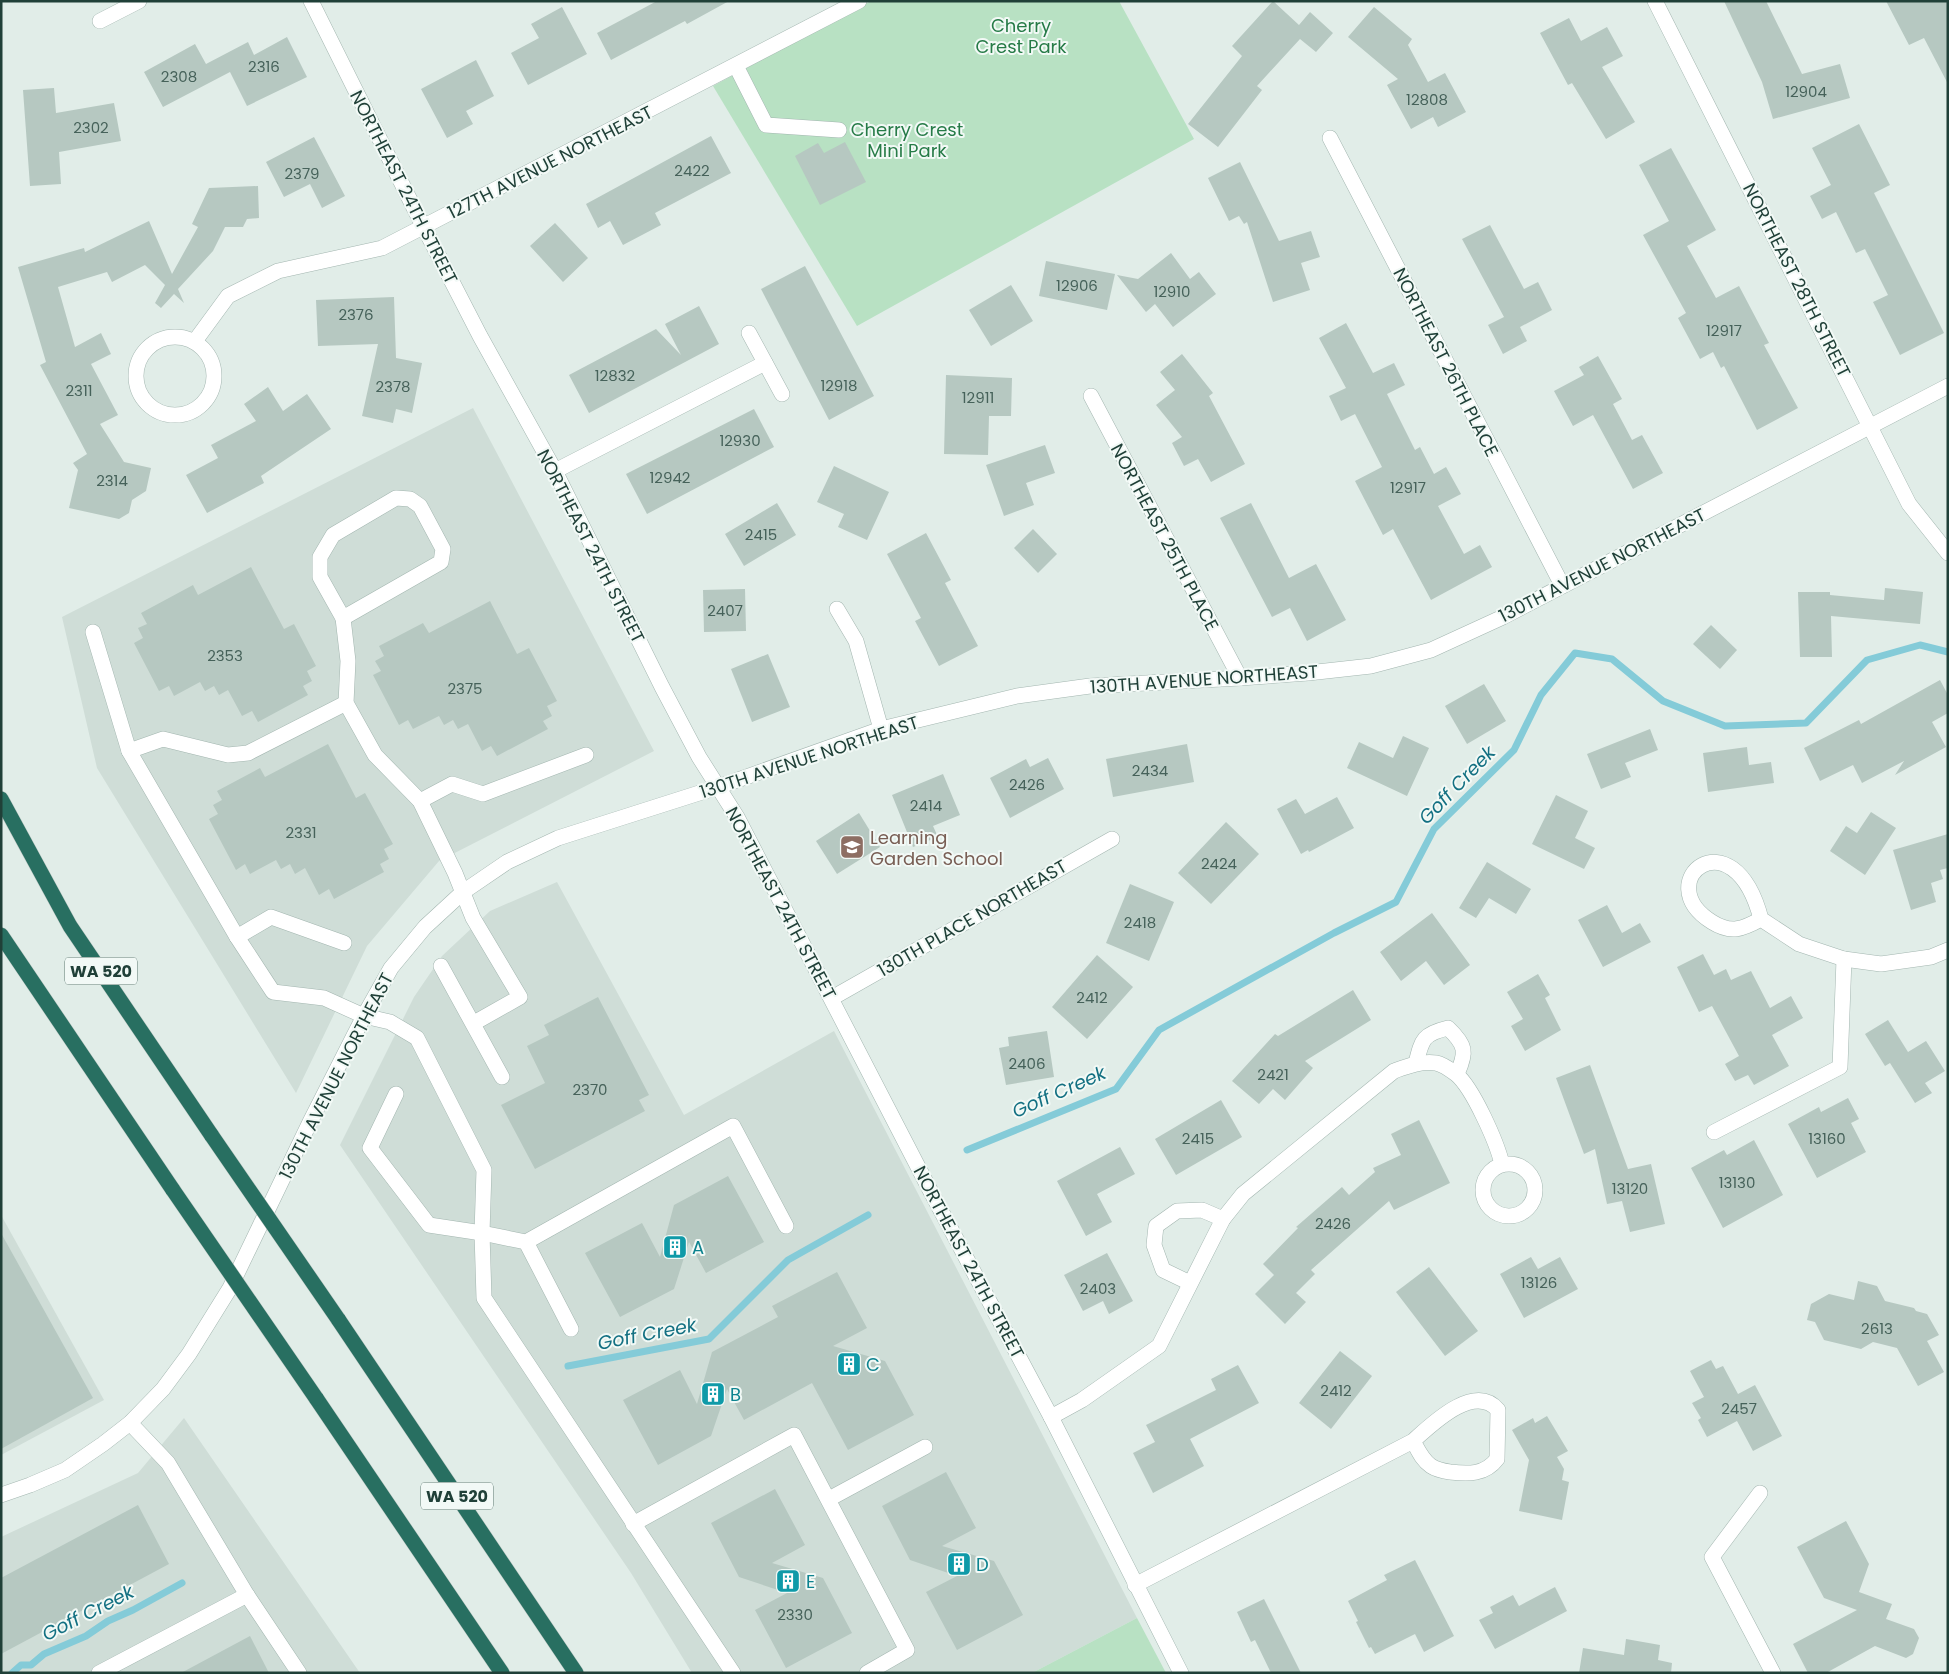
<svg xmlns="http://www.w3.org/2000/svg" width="1949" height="1674" font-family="Poppins,sans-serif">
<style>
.built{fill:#cfddd7}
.green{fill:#b8e1c3}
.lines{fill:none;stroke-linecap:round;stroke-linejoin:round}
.stream{stroke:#84cbd8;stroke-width:7}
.building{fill:#b6c8c1}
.minor-casing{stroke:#a3b6b0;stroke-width:16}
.highway-casing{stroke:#c1cac7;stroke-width:16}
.minor{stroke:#fff;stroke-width:15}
.highway{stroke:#286f61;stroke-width:15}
.highway-bridge-casing{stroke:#c1cac7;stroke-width:16;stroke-linecap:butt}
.highway-bridge{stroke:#286f61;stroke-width:15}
.labels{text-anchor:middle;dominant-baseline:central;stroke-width:4;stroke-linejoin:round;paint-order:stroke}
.number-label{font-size:15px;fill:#46625a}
.shield{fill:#f2f9f6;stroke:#5f7871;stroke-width:1}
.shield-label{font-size:16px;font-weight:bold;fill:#204038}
.park-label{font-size:18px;fill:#267b47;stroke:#f2f9f6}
.street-label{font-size:18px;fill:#204038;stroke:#f2f9f6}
.education-label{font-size:18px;fill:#785e54;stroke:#f2f9f6;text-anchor:start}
.culture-label{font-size:18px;fill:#0d838f;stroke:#f2f9f6;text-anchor:start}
.water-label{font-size:19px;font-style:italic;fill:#137082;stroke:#f2f9f6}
</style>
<rect width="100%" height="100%" fill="#e1ede8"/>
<g class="built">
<path d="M473 408 654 751 439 861 367 946 296 1093 97 768 62 617Z"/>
<path d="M557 882 684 1115 834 1031 1137 1618 1032 1673H692L631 1573 340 1145 414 997 442 956 490 911Z"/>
<path d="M1 1215 104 1400 1 1455Z"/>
<path d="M184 1418 360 1673H1V1537L138 1473Z"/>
</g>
<g class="green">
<path d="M871 1H1119L1194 139 857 326 713 86Z"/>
<path d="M1137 1618 1166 1673H1032Z"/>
</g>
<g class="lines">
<g class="stream">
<path d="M967 1150 1116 1089 1159 1030 1334 933 1396 902 1434 829 1514 750 1541 695 1575 653 1612 659 1663 701 1725 726 1806 723 1867 660 1920 645 1948 652"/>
<path d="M568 1366 709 1339 788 1260 868 1215"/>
<path d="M12 1673 21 1665H31L44 1654 86 1636 108 1621 133 1610 182 1583"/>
</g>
</g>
<g class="building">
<path d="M657 1H729L687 24 685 21 611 60 597 33Z"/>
<path d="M1273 1 1299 25 1310 12 1333 33 1316 52 1300 39 1257 86 1262 90 1218 147 1188 124 1242 56 1232 46Z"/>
<path d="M1724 1H1766L1802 74 1840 64 1850 98 1773 119 1762 82Z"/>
<path d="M1886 1H1948V84L1924 38 1909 45Z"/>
<path d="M562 7 587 54 528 85 511 53 539 38 531 24Z"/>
<path d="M1374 7 1412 39 1408 45 1428 82 1445 73 1466 112 1438 127 1433 117 1411 129 1387 85 1398 79 1348 37Z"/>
<path d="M1569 18 1581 41 1607 27 1623 56 1602 67 1635 122 1606 139 1572 83 1568 85 1540 33Z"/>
<path d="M287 37 307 77 247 106 230 72 163 107 144 72 195 44 206 64 248 42 254 55Z"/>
<path d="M476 60 494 96 466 111 473 124 447 138 421 89Z"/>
<path d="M54 88 56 113 114 103 121 141 59 152 61 184 30 186 23 90Z"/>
<path d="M1859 124 1890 185 1874 193 1944 333 1900 355 1873 302 1888 295 1865 249 1856 253 1836 212 1822 219 1810 196 1831 185 1812 148Z"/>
<path d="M711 136 731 173 655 213 661 225 623 245 610 221 598 228 586 204Z"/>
<path d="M314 137 345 196 322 208 310 184 284 197 266 162Z"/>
<path d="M845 142 866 182 820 205 795 156 818 143 824 153Z"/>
<path d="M1671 148 1716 230 1687 246 1716 298 1739 286 1769 343 1764 345 1798 408 1757 430 1724 366 1721 368 1713 352 1700 359 1678 318 1686 313 1643 235 1669 221 1639 165Z"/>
<path d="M1240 162 1279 241 1311 231 1320 257 1301 263 1310 290 1273 302 1247 222 1244 224 1239 216 1229 221 1208 178Z"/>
<path d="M258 186 259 218 247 219 243 227H225L213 251 178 289 184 303 174 294 161 308 155 303 165 285 145 265 112 282 107 272 58 287 75 347 101 333 111 354 91 364 118 415 100 424 124 462 151 468 146 491 132 500 129 513 119 519 69 508 78 470 73 463 87 454 40 365 46 362 18 267 84 248 85 252 149 221 172 274 198 227 192 224 209 188Z"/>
<path d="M555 223 588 258 563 282 530 246Z"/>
<path d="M1490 225 1524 289 1538 282 1552 310 1520 327 1527 341 1503 354 1488 325 1504 317 1462 239Z"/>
<path d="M1171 253 1190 279 1199 272 1216 294 1173 327 1155 304 1146 312 1117 275 1138 279Z"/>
<path d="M1046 261 1115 274 1107 310 1039 296Z"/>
<path d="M805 266 874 396 829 420 761 289Z"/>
<path d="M1011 285 1033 321 991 346 969 310Z"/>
<path d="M394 297 396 358 422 363 412 413 396 409 393 423 362 416 378 344 318 346 316 300Z"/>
<path d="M699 306 719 344 589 413 569 375 656 329 681 355 665 324Z"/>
<path d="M1346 323 1373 373 1394 363 1405 385 1387 394 1415 450 1420 447 1434 474 1446 467 1461 494 1438 506 1464 554 1480 545 1492 567 1431 600 1393 529 1383 535 1355 481 1382 467 1355 414 1341 421 1329 396 1346 388 1319 338Z"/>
<path d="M1182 354 1213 393 1209 396 1245 464 1211 482 1198 459 1184 466 1172 443 1182 437 1156 405 1175 390 1160 372Z"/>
<path d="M1598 356 1622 399 1613 404 1632 440 1642 435 1663 473 1633 489 1593 415 1573 426 1554 391 1584 375 1579 367Z"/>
<path d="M946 375 1012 378 1011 416H989L988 455 944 454Z"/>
<path d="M268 387 283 411 307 394 331 429 261 476 264 483 207 513 186 475 218 458 211 445 256 421 244 404Z"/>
<path d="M754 409 774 447 647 514 626 474Z"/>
<path d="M1045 445 1055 473 1026 483 1034 505 1004 516 986 465Z"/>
<path d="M834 466 889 492 867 540 838 527 844 514 817 502Z"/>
<path d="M777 503 796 535 744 566 725 534Z"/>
<path d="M1251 503 1289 578 1316 564 1346 620 1307 641 1290 608 1272 617 1220 518Z"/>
<path d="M1033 529 1057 554 1038 573 1014 548Z"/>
<path d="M926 533 951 580 945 583 978 646 939 666 915 621 921 618 887 554Z"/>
<path d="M251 567 284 629 294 624 316 666 307 671 312 681 303 686 308 695 258 722 252 711 242 716 228 690 219 695 214 686 205 691 200 682 174 696 169 686 159 691 134 643 143 638 138 628 147 624 141 613 193 585 198 595Z"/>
<path d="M1885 588 1923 592 1920 624 1831 616 1832 657H1800L1798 592H1830V595L1884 600Z"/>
<path d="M745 589 746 631 704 632 703 590Z"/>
<path d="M490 601 517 654 529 648 557 701 547 706 552 716 543 721 548 729 497 756 491 746 482 751 468 724 458 729 453 720 444 725 439 716 413 729 408 720 399 725 373 675 381 671 375 661 384 656 379 646 423 623 429 633Z"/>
<path d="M1711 625 1737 650 1720 669 1693 644Z"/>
<path d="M768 654 790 707 752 722 731 669Z"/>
<path d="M1940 680 1948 695V713L1932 722 1946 747 1895 775 1904 761 1862 783 1853 765 1820 781 1804 748 1859 720 1861 724Z"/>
<path d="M1484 684 1506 721 1467 744 1445 706Z"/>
<path d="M1650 729 1658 750 1625 763 1631 777 1601 789 1587 754Z"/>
<path d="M1403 736 1429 748 1407 796 1347 768 1359 742 1393 758Z"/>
<path d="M328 744 356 798 365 793 393 844 384 849 389 859 380 864 384 872 334 899 329 889 319 895 305 868 295 874 290 864 281 869 276 860 250 874 245 864 236 870 209 819 218 814 213 805 222 800 217 791 260 768 265 777Z"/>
<path d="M1187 744 1194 782 1113 797 1106 759Z"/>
<path d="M1747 747 1749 765 1771 762 1774 783 1708 792 1703 753Z"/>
<path d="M1048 758 1064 789 1010 818 990 778 1026 759 1030 767Z"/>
<path d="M943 774 960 815 933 826 938 837 913 847 892 795Z"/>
<path d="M1556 795 1588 811 1575 838 1595 848 1584 869 1532 844Z"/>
<path d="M1337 797 1354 828 1309 852 1308 850 1301 854 1277 809 1296 799 1305 814Z"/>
<path d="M1871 812 1896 828 1865 875 1830 851 1846 826 1857 833Z"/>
<path d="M859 813 880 847 837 874 816 841Z"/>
<path d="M1226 822 1259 854 1211 904 1178 873Z"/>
<path d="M1948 834V868L1940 870 1943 879 1931 883 1936 902 1911 910 1893 850Z"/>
<path d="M1487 862 1531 889 1516 914 1489 898 1476 918 1459 908Z"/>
<path d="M1130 884 1174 902 1149 961 1106 943Z"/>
<path d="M1607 905 1622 933 1640 923 1651 942 1603 967 1578 920Z"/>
<path d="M1432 913 1470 965 1444 985 1426 961 1401 981 1380 952Z"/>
<path d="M1703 954 1714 975 1726 969 1731 980 1751 971 1770 1008 1791 996 1803 1018 1772 1035 1789 1066 1754 1085 1748 1075 1735 1081 1725 1064 1739 1056 1712 1006 1699 1012 1677 967Z"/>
<path d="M1097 955 1133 987 1087 1039 1052 1007Z"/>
<path d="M1538 974 1550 995 1545 998 1561 1030 1525 1051 1511 1026 1523 1019 1507 992Z"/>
<path d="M1353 990 1371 1020 1305 1061 1313 1068 1285 1100 1273 1089 1259 1104 1232 1081 1275 1034 1278 1036Z"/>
<path d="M598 997 649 1095 639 1100 645 1111 535 1169 501 1105 545 1083 527 1046 549 1035 544 1025Z"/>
<path d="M1888 1020 1908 1052 1926 1041 1945 1071 1925 1083 1932 1093 1915 1103 1890 1063 1885 1066 1865 1034Z"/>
<path d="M1047 1031 1054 1077 1006 1085 999 1048 1009 1046 1008 1037Z"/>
<path d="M1590 1065 1628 1169 1651 1164 1665 1224 1630 1232 1622 1201 1607 1204 1595 1149 1584 1154 1556 1078Z"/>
<path d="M1848 1098 1859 1119 1851 1123 1866 1152 1817 1178 1788 1124 1819 1107 1821 1112Z"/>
<path d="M1221 1100 1242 1137 1176 1175 1155 1139Z"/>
<path d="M1419 1120 1450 1183 1394 1210 1389 1201 1311 1270 1315 1274 1296 1293 1306 1302 1285 1324 1255 1294 1274 1275 1263 1264 1298 1228 1296 1227 1342 1187 1349 1195 1375 1172 1373 1168 1401 1155 1391 1134Z"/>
<path d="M1754 1140 1783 1195 1723 1228 1691 1168 1724 1150 1727 1155Z"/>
<path d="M1120 1147 1135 1174 1097 1194 1112 1222 1086 1236 1057 1181Z"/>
<path d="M728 1176 764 1242 706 1273 689 1242 674 1289 620 1317 585 1253 642 1223 660 1257 674 1205Z"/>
<path d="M1 1233 93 1398 1 1449Z"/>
<path d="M1107 1253 1133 1301 1109 1314 1103 1301 1083 1311 1064 1275Z"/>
<path d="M1531 1257 1538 1269 1560 1257 1578 1289 1524 1318 1500 1274Z"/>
<path d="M1429 1267 1478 1331 1445 1356 1396 1292Z"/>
<path d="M837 1272 867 1328 833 1346 885 1361 914 1415 848 1450 812 1383 744 1420 727 1389 711 1436 658 1465 623 1400 680 1370 697 1404 712 1352 778 1317 772 1306Z"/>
<path d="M1858 1281 1877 1286 1885 1301 1914 1308 1916 1311 1927 1314 1939 1335 1927 1341 1944 1372 1918 1386 1897 1348 1873 1342 1861 1349 1824 1340 1815 1322 1807 1320 1811 1304 1829 1294 1854 1300Z"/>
<path d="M1340 1351 1372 1376 1331 1429 1299 1403Z"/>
<path d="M1711 1360 1716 1369 1723 1366 1738 1394 1755 1385 1782 1436 1753 1451 1737 1421 1707 1437 1698 1420 1701 1418 1692 1403 1704 1397 1690 1371Z"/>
<path d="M1238 1365 1259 1403 1190 1439 1204 1466 1153 1493 1133 1453 1155 1442 1146 1425 1216 1390 1211 1379Z"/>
<path d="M1547 1416 1568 1451 1557 1457 1564 1469 1562 1480 1569 1482 1562 1520 1519 1511 1529 1460 1512 1430 1533 1418 1535 1423Z"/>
<path d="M946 1472 976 1528 942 1546 994 1561 1023 1615 957 1650 926 1592 957 1576 910 1560 882 1506Z"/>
<path d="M775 1489 805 1545 772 1563 823 1578 852 1633 786 1668 755 1610 787 1593 739 1577 711 1523Z"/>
<path d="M138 1505 169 1564 1 1654V1578Z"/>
<path d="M1846 1521 1869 1564 1859 1592 1892 1604 1886 1619 1914 1629 1919 1638 1913 1654 1906 1658 1875 1646 1826 1673H1808L1793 1644 1857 1610 1824 1598 1797 1547Z"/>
<path d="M1415 1560 1454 1636 1424 1652 1415 1634 1375 1654 1371 1647 1369 1648 1356 1622 1358 1621 1348 1601 1387 1580 1384 1575Z"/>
<path d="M1555 1587 1567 1611 1495 1649 1479 1620 1493 1613 1490 1607 1513 1595 1519 1606Z"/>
<path d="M1264 1599 1301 1673H1271L1255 1640 1251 1642 1237 1612Z"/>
<path d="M250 1636 269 1673H181Z"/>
<path d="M1626 1639 1660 1645 1658 1660 1672 1663 1671 1673H1579L1583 1648 1624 1655Z"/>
</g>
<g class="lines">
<defs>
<g id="minor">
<path d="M311 1 414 208 480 336 555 471 662 687 699 757 737 817 930 1190 1051 1417 1181 1673"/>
<path d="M1655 1 1909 504 1948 553"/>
<path d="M100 21 139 1"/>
<path d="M736 66 766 125 839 130"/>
<path d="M1330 138 1562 585"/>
<path d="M749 333 782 394"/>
<circle cx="175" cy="376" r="39"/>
<path d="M195 341 228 296 278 271 382 248 859 1"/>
<path d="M1091 396 1240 678"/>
<path d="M555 471 765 363"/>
<path d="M396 498 410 499 420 506 443 549 441 562 343 618 320 577V557L333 535Z"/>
<path d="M837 609 856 641 881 729"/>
<path d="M343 618 348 661 346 703 375 755 420 801 455 873 473 918 520 997 474 1023"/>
<path d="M93 632 129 751 237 937 273 992 324 998 364 1016 390 1022 417 1038 484 1170 482 1233 484 1298 733 1673"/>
<path d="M129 751 163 739 228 755 248 753 346 703"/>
<path d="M420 801 452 784 483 794 586 755"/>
<path d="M1761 919C1743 929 1731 934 1712 922 1648 882 1733 812 1761 919L1799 944 1844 959 1881 964 1931 957 1948 950"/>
<path d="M237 937 271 917 344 943"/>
<path d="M441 966 502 1077"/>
<path d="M832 998 1112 839"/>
<path d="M1416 1063C1422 1039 1423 1034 1448 1028 1466 1045 1467 1052 1457 1074"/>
<path d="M396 1094 370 1148 429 1225 482 1233 526 1242 733 1126 786 1226"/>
<path d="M1714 1132 1840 1067 1844 959"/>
<circle cx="1509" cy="1190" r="26"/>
<path d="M526 1242 571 1329"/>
<path d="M1190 1283 1163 1270 1154 1245 1156 1226 1177 1211 1202 1210 1223 1219"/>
<path d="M1051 1417 1082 1400 1159 1346 1223 1219 1243 1194 1394 1071C1408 1066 1421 1061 1436 1063 1442 1064 1452 1071 1456 1074 1473 1088 1497 1143 1502 1164"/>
<path d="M130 1423 168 1463 247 1595 299 1673"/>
<path d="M1760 1493 1712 1557 1773 1673"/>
<path d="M1 1495 30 1485 65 1470 103 1444 130 1423 163 1389 189 1354 230 1288 310 1122 364 1016 391 968 425 927 463 892 507 862 558 838 718 787 881 729 1017 696 1090 686 1240 678 1308 673 1371 666 1431 650 1503 617 1948 386"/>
<path d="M829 1499 925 1447"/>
<path d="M633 1524 794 1435 907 1650 867 1673"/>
<path d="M1135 1585 1413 1441C1431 1425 1474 1382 1498 1410L1497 1459C1485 1475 1468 1474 1450 1472 1443 1471 1437 1470 1431 1466 1422 1460 1418 1450 1413 1441"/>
<path d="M99 1673 247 1595"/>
</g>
<g id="highway">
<path d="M1 799 70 926 212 1136"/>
<path d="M1 935 173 1190"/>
<path d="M338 1319 576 1673"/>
<path d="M316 1398 502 1673"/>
</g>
</defs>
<use href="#minor" class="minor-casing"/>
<use href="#highway" class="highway-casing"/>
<use href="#minor" class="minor"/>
<use href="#highway" class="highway"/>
<defs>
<g id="highway-bridge">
<path d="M212 1136 338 1319"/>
<path d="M173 1190 316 1398"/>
</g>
</defs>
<use href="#highway-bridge" class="highway-bridge-casing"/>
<use href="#highway-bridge" class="highway-bridge"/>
</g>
<defs>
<symbol id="school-square" viewBox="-11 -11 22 22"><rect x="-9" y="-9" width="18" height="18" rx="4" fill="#8d6e63" stroke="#f2f9f6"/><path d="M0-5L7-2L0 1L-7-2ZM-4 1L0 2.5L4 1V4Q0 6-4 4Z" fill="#fff"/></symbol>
<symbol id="building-square" viewBox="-11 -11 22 22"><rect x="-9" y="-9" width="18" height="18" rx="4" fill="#0f9aa8" stroke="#f2f9f6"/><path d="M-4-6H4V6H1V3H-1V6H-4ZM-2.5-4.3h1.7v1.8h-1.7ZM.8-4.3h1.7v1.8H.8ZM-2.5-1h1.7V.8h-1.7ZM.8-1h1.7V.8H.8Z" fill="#fff"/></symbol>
</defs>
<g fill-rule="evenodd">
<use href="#school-square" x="838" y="833" width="28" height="28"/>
<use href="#building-square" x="661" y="1233" width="28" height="28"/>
<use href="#building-square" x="835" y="1350" width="28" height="28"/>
<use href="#building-square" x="699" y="1380" width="28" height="28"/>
<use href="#building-square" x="945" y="1550" width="28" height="28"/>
<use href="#building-square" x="774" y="1567" width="28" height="28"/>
</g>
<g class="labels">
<g class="number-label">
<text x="264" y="66">2316</text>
<text x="179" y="76">2308</text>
<text x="1806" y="91">12904</text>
<text x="1427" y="99">12808</text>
<text x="91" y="127">2302</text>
<text x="692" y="170">2422</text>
<text x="302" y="173">2379</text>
<text x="1077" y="285">12906</text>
<text x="1172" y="291">12910</text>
<text x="356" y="314">2376</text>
<text x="1724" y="330">12917</text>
<text x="615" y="375">12832</text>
<text x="839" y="385">12918</text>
<text x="393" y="386">2378</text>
<text x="79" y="390">2311</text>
<text x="978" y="397">12911</text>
<text x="740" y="440">12930</text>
<text x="670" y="477">12942</text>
<text x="112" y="480">2314</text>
<text x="1408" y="487">12917</text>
<text x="761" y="534">2415</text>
<text x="725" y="610">2407</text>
<text x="225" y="655">2353</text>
<text x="465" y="688">2375</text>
<text x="1150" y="770">2434</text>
<text x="1027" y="784">2426</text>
<text x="926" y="805">2414</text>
<text x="301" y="832">2331</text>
<text x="1219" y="863">2424</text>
<text x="1140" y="922">2418</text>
<text x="1092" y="997">2412</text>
<text x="1027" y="1063">2406</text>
<text x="1273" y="1074">2421</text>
<text x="590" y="1089">2370</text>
<text x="1198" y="1138">2415</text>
<text x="1827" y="1138">13160</text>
<text x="1737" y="1182">13130</text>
<text x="1630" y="1188">13120</text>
<text x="1333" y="1223">2426</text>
<text x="1539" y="1282">13126</text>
<text x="1098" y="1288">2403</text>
<text x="1877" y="1328">2613</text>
<text x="1336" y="1390">2412</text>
<text x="1739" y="1408">2457</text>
<text x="795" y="1614">2330</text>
</g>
<g class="shield">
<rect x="65" y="957.5" width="72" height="27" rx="4"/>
<rect x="421" y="1482.5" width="72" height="27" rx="4"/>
</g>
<g class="shield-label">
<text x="101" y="971">WA 520</text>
<text x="457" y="1496">WA 520</text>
</g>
<g class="park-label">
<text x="1021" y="25">Cherry<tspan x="1021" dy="21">Crest Park</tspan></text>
<text x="907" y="129">Cherry Crest<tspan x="907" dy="21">Mini Park</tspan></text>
</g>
<g class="street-label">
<text transform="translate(550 162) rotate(-27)">127TH AVENUE NORTHEAST</text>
<text transform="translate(404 187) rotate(63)">NORTHEAST 24TH STREET</text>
<text transform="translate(1797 280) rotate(63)">NORTHEAST 28TH STREET</text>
<text transform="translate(1446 362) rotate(63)">NORTHEAST 26TH PLACE</text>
<text transform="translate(1165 537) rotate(62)">NORTHEAST 25TH PLACE</text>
<text transform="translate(591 546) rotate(63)">NORTHEAST 24TH STREET</text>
<text transform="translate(1602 565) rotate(-27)">130TH AVENUE NORTHEAST</text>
<text transform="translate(1204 679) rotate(-4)">130TH AVENUE NORTHEAST</text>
<text transform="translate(809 757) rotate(-18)">130TH AVENUE NORTHEAST</text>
<text transform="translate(781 903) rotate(62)">NORTHEAST 24TH STREET</text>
<text transform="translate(972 918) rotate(-30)">130TH PLACE NORTHEAST</text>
<text transform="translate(336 1076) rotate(-63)">130TH AVENUE NORTHEAST</text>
<text transform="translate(969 1262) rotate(62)">NORTHEAST 24TH STREET</text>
</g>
<g class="education-label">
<text x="870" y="837">Learning<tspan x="870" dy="21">Garden School</tspan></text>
</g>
<g class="culture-label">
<text x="692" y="1247">A</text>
<text x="866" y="1364">C</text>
<text x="730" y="1394">B</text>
<text x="976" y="1564">D</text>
<text x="806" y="1581">E</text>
</g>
<g class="water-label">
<text transform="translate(1457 785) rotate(-46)">Goff Creek</text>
<text transform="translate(1059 1092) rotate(-24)">Goff Creek</text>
<text transform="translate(647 1334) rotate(-11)">Goff Creek</text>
<text transform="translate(88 1613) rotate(-27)">Goff Creek</text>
</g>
</g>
<rect width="1949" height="1674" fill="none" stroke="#204038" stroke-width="5"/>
</svg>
